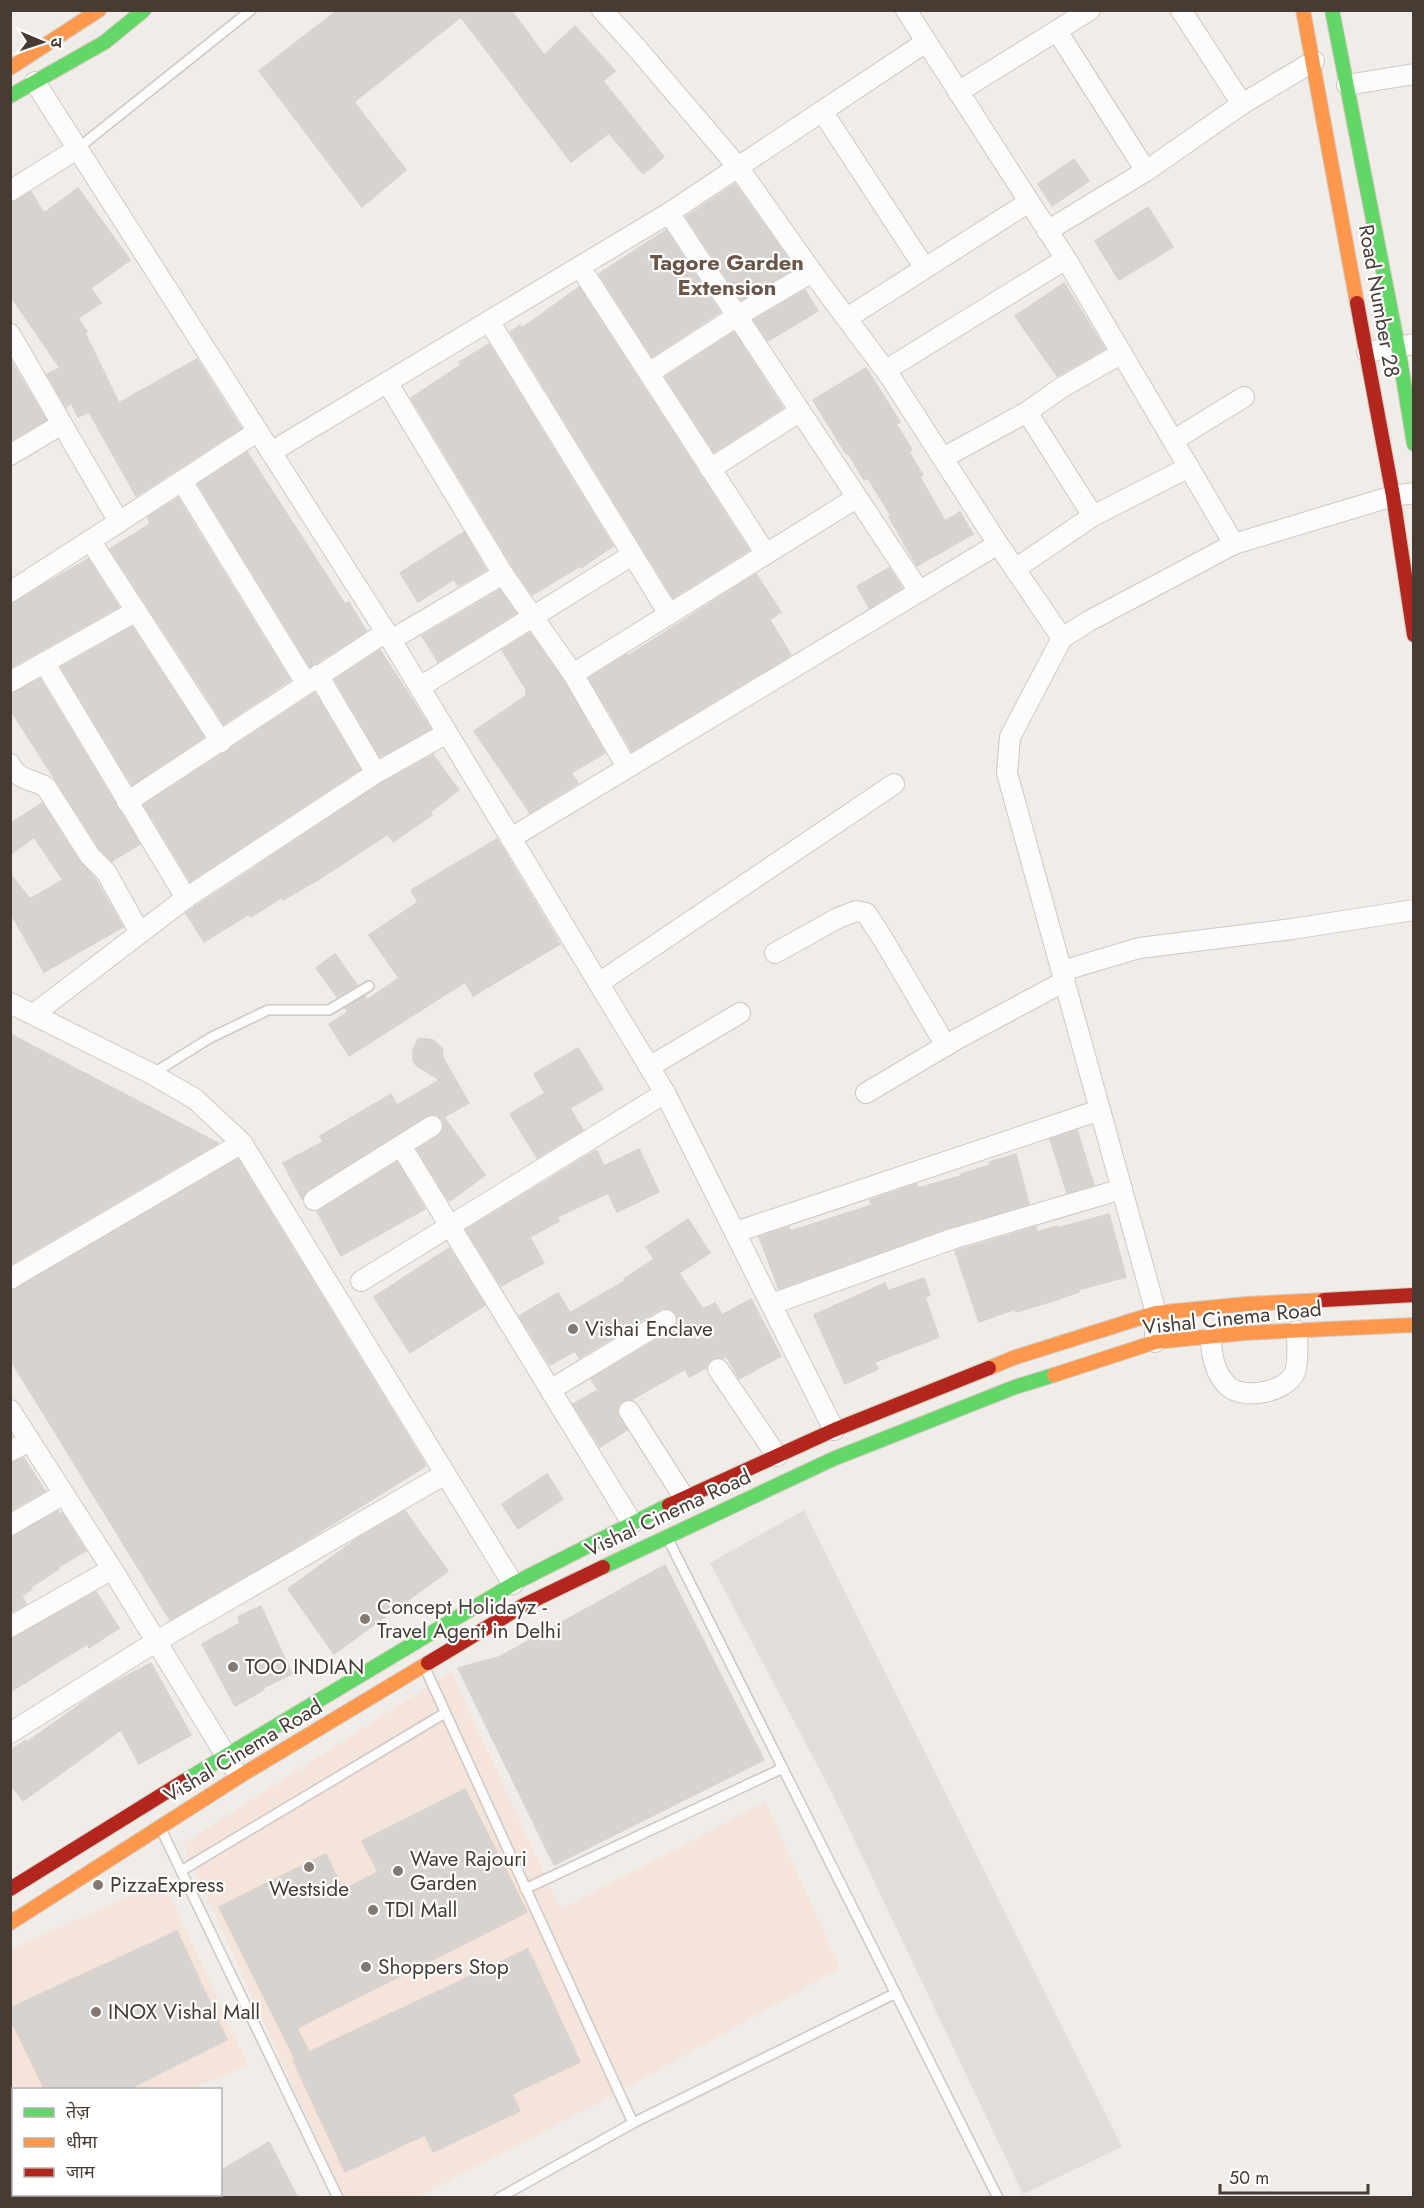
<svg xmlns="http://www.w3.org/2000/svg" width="1424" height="2208" font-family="Jost,'Noto Sans Devanagari',sans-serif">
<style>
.commercial{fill:#f4e4d9}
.industrial{fill:#e3ddd9}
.building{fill:#d8d3cf;stroke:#d8d3ce;stroke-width:1.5}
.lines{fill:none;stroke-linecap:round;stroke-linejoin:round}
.lane-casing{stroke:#cdc8c4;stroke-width:12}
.street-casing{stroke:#cdc8c4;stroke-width:22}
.fast-casing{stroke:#d2c9bf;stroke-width:16}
.slow-casing{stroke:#d2c9bf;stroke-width:16}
.jam-casing{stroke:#d2c9bf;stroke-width:16}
.lane{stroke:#fdfcfc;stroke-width:9}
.street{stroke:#fdfcfc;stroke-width:20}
.fast{stroke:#63d668;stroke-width:14}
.slow{stroke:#ff974d;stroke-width:14}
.jam{stroke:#b3261e;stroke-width:14}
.poi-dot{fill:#827a72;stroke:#fff;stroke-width:2}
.labels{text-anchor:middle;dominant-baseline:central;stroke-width:4.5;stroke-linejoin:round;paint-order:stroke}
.street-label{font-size:21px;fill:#473c33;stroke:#fff}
.poi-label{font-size:21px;fill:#473c33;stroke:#fff;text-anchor:start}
.neighbourhood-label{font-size:22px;font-weight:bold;fill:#6a574a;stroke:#fff}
</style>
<rect width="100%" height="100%" fill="#f0ece8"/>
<g class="commercial">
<path d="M451 1672 561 1910 765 1802 840 1968 624 2089 418 2197H343L183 1844Z"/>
<path d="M163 1881 248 2065 191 2089 14 2090 13 2133 10 2124V1950Z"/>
</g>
<path class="industrial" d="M804 1510 1122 2147 1023 2194 831 1791 710 1563Z"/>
<g class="building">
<path d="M338 10H511L544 55 575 26 615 71 603 81 664 157 643 174 609 133 571 162 461 17 354 102 406 170 362 207 259 71Z"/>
<path d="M1074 159 1089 181 1052 206 1038 184Z"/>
<path d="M735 184 795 268 741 300 686 217Z"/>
<path d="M78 188 130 260 91 288 101 303 78 318 87 332 85 333 119 403 197 359 241 428 136 496 89 412 78 417 71 403 66 407 47 374 60 368 10 295V203L31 192 44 213Z"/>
<path d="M1148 207 1173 247 1119 280 1095 241Z"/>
<path d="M666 230 720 312 652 357 599 274Z"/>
<path d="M1064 283 1105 349 1057 376 1015 316Z"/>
<path d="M579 287 749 550 673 598 510 332 520 325 522 328Z"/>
<path d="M805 290 818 311 768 341 754 320Z"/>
<path d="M734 332 783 408 714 452 665 377Z"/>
<path d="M489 344 613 546 581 568 580 566 532 595 513 567 411 398 461 365 459 362Z"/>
<path d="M10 359 46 420 10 441Z"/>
<path d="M866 368 900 422 896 424 912 450 909 452 923 475 920 477 945 521 960 512 973 534 917 566 889 517 891 516 868 478 864 480 848 453 846 454 813 400Z"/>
<path d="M247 452 345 604 349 602 366 631 310 667 198 484Z"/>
<path d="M178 498 290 680 224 724 110 549 150 524 148 517Z"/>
<path d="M464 532 486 570 458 586 454 579 418 602 400 573Z"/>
<path d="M88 559 119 607 10 668V604Z"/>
<path d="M889 568 902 588 869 608 857 586Z"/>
<path d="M756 574 781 612 770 620 791 655 632 751 589 678 627 654 628 656Z"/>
<path d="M500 590 516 613 438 662 422 636Z"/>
<path d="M132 627 204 737 132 785 61 667Z"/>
<path d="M530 633 563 680 605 753 571 773 578 783 530 813 474 731 527 695 525 692 527 691 502 650Z"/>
<path d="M380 650 431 729 380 757 335 680Z"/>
<path d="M40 679 140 844 112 861 99 848 10 709V694Z"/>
<path d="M315 693 360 769 190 881 144 805Z"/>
<path d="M433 755 459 790 430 812 432 815 393 842 388 834 319 879 283 900 282 897 251 917 249 914 204 942 186 913 382 783Z"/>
<path d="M42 803 80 862 94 877 123 927 44 972 10 912V874L30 899 63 880 34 837 10 855V824Z"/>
<path d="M497 839 560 944 473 996 465 982 349 1056 329 1024 348 1012 345 1008 365 996 367 1000 399 978 369 935 418 902 411 890Z"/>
<path d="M335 954 357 985 337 997 316 968Z"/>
<path d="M10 1034 218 1143 10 1265Z"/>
<path d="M419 1038 433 1040 442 1048 443 1058 469 1103 444 1117 485 1175 450 1201 446 1197 417 1149 438 1136 443 1131 444 1125 442 1119 437 1115 431 1114 308 1190 302 1199 283 1163 323 1142 320 1136 391 1094 397 1105 440 1080 417 1066 413 1061V1049Z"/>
<path d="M578 1048 603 1089 570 1108 583 1130 537 1158 510 1114 545 1093 534 1074Z"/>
<path d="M1077 1130 1094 1185 1067 1193 1050 1139Z"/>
<path d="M639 1149 659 1192 617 1212 608 1193 557 1217 559 1221 530 1237 544 1263 501 1286 466 1230 595 1151H597L604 1166Z"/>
<path d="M1016 1154 1029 1204 948 1228 779 1289 759 1237 789 1227 791 1231 872 1205 870 1200 917 1184 918 1188 961 1176V1174L990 1165 989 1162Z"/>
<path d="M238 1159 426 1466 284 1554 170 1620 10 1359V1291Z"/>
<path d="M397 1162 425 1209 341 1256 317 1211Z"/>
<path d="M1109 1214 1126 1277 1078 1290 1079 1292 1050 1302 1016 1312 1015 1309 979 1322 955 1251 1036 1227 1037 1232 1057 1226 1058 1228Z"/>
<path d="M688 1219 710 1253 679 1273 703 1309 715 1303 722 1315 751 1299 781 1356 739 1379 727 1357 712 1359 706 1368 689 1377 685 1369 631 1400 622 1401 618 1406 617 1412 627 1430 600 1447 573 1404 598 1390 591 1379 673 1330 678 1320 676 1313 671 1309H660L579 1358 575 1351 550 1365 519 1316 558 1293 570 1313 625 1281 624 1279 654 1259 646 1247Z"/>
<path d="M449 1248 485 1305 410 1353 374 1297Z"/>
<path d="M924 1278 930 1295 925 1297 939 1337 875 1362 878 1369 845 1384 814 1315 885 1283 888 1291Z"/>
<path d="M24 1458 45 1491 10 1511V1463Z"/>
<path d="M547 1474 563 1499 518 1529 502 1504Z"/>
<path d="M58 1511 60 1515 62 1513 86 1551 58 1567 59 1569 31 1587 32 1589 22 1596 26 1604 10 1613V1537Z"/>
<path d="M405 1511 448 1571 334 1654 288 1589 357 1539Z"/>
<path d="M665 1565 764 1760 554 1865 458 1668 499 1657Z"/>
<path d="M96 1592 119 1628 89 1648 87 1644 10 1692V1639Z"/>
<path d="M261 1606 292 1674 263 1688 264 1690 235 1706 202 1644 240 1623 238 1617Z"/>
<path d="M151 1663 191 1735 139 1764 121 1730 23 1801 10 1784V1751L26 1740 27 1742 102 1689Z"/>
<path d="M465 1789 527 1912 297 2028 309 2052 528 1949 580 2062 512 2094 520 2111 433 2152 425 2135 345 2172 293 2060 295 2059 219 1907 326 1854 343 1890 378 1872 362 1841Z"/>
<path d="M177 1931 227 2040 127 2090H45L10 2018V2008Z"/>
<path d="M269 2142 298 2198H220V2171Z"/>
</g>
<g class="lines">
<defs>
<g id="lane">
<path d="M77 149 251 10"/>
<path d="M152 1074 210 1038 268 1010H329L369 986"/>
<path d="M667 1537 998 2198"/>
<path d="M425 1668 633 2123"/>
<path d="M161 1829 338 2198"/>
<path d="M181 1871 445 1713"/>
<path d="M525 1889 783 1768"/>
<path d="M499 2198 633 2123 896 1993"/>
</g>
<g id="street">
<path d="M602 10 635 46 738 167 812 272 891 378 998 544 1062 638"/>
<path d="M906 10 1066 259 1234 544"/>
<path d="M1181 10 1242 104"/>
<path d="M1057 31 1146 171"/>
<path d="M35 82 391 640 665 1093 834 1430"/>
<path d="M1347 85 1414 74"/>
<path d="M958 92 1090 10"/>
<path d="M822 111 924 267"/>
<path d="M10 191 77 149"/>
<path d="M669 213 919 591"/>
<path d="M1047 231 1146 171 1242 104 1314 61"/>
<path d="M580 267 766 554"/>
<path d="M847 318 1029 202"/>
<path d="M489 321 669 614"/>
<path d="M10 334 62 424 10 455"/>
<path d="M1367 352 1414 344"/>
<path d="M886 370 1066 259"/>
<path d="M649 373 737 316 812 272"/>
<path d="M387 382 503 574 573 674 627 767"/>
<path d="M1174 440 1244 397"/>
<path d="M271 452 669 213 926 42"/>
<path d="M943 458 1027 412"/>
<path d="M710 469 799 412"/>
<path d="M182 481 306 683"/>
<path d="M1093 516 1189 467"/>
<path d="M119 522 258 431"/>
<path d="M90 540 221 742"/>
<path d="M1015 569 1093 516 1027 412 1061 388 1122 353"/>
<path d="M10 592 119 522 62 424"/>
<path d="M391 640 503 574"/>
<path d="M44 662 186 898"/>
<path d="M573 674 856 498"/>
<path d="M318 675 376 773"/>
<path d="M10 682 136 611"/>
<path d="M420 687 632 555"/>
<path d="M10 764C18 781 33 779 46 787L90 856 106 872 140 933"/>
<path d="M127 802 386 632"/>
<path d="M511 838 998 544"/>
<path d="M775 953 838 918 856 911 866 913 883 939 946 1046"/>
<path d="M1062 971 1139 948 1292 929 1414 910"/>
<path d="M599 983 894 784"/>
<path d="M10 1003 152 1074 195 1099 242 1143 513 1584"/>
<path d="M34 1014 186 898 376 773 447 733"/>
<path d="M649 1067 740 1013"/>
<path d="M866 1093 957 1039 1065 981"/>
<path d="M401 1146 632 1523"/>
<path d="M314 1200 432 1126"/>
<path d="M736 1232 1100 1110"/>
<path d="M10 1279 242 1143"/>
<path d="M361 1281 665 1093"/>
<path d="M772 1304 952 1239 1122 1189"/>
<path d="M1211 1337C1211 1354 1215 1375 1229 1387 1245 1400 1287 1392 1295 1372 1299 1360 1297 1343 1297 1331"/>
<path d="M1155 1342 1156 1313 1007 773 1010 737 1062 638 1089 621 1234 544 1393 496 1414 493"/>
<path d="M718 1369 777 1456"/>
<path d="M550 1390 666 1320"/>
<path d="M10 1410 112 1569 233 1767"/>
<path d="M629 1411 685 1499"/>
<path d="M10 1451 30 1441"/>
<path d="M10 1525 64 1494"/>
<path d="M10 1627 112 1569"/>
<path d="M10 1733 157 1641 445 1474"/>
</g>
<g id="fast">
<path d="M1332 10 1398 347 1414 444"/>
<path d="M10 96 105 42 144 10"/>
<path d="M603 1567 833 1459 1015 1387 1054 1375"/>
<path d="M184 1781 513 1584 669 1505"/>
</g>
<g id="slow">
<path d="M1303 10 1357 303"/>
<path d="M10 68 99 10"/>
<path d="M989 1368 1016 1357 1156 1313 1246 1304 1324 1300"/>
<path d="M1054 1375 1155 1342 1245 1333 1414 1325"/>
<path d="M10 1923 240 1776 428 1663"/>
</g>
<g id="jam">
<path d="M1357 303 1393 496 1414 635"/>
<path d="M1324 1300 1414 1295"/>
<path d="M669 1505 834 1430 989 1368"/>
<path d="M428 1663 524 1605 603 1567"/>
<path d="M10 1889 184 1781"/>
</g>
</defs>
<use href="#lane" class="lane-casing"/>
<use href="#street" class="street-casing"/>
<use href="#fast" class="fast-casing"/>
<use href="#slow" class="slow-casing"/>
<use href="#jam" class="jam-casing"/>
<use href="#lane" class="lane"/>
<use href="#street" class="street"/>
<use href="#fast" class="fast"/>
<use href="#slow" class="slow"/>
<use href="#jam" class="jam"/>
</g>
<g class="poi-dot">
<circle cx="573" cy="1329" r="6"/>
<circle cx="365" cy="1619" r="6"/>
<circle cx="233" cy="1667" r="6"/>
<circle cx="309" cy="1867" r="6"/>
<circle cx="398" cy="1871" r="6"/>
<circle cx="98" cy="1885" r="6"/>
<circle cx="373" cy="1910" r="6"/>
<circle cx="366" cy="1967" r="6"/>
<circle cx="96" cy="2012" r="6"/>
</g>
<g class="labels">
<g class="street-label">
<text transform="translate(1379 301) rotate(80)">Road Number 28</text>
<text transform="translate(1232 1318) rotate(-6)">Vishal Cinema Road</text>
<text transform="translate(668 1513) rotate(-25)">Vishal Cinema Road</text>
<text transform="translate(243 1751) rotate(-31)">Vishal Cinema Road</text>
</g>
<g class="poi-label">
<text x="585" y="1329">Vishai Enclave</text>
<text x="377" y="1607">Concept Holidayz -<tspan x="377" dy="24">Travel Agent in Delhi</tspan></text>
<text x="245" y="1667">TOO INDIAN</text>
<text x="410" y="1859">Wave Rajouri<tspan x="410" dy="24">Garden</tspan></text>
<text x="110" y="1885">PizzaExpress</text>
<text x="309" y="1889" text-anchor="middle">Westside</text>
<text x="385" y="1910">TDI Mall</text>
<text x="378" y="1967">Shoppers Stop</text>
<text x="108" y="2012">INOX Vishal Mall</text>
</g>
<g class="neighbourhood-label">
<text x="727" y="262">Tagore Garden<tspan x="727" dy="25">Extension</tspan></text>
</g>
</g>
<rect width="1424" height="2208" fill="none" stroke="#473c33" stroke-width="24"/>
<rect x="12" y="2088" width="210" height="108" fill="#ffffff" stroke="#b5b1ad" stroke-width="1.5"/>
<rect x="24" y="2108" width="30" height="9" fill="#63d668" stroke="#b5b1ad" stroke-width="1.5"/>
<text x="66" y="2118" font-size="18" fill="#473c33">तेज़</text>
<rect x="24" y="2138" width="30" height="9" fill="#ff974d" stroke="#b5b1ad" stroke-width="1.5"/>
<text x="66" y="2148" font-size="18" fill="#473c33">धीमा</text>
<rect x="24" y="2168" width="30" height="9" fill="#b3261e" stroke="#b5b1ad" stroke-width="1.5"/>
<text x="66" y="2178" font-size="18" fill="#473c33">जाम</text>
<g transform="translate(42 42) rotate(92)" stroke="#ffffff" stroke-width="4.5" paint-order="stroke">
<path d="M0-4.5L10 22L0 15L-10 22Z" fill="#473c33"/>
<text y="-9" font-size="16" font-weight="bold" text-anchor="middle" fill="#473c33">उ</text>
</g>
<path d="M1220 2184v9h148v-9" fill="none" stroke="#473c33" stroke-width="3"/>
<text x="1229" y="2184" font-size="18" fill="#473c33" stroke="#ffffff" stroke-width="4.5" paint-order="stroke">50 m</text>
</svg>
